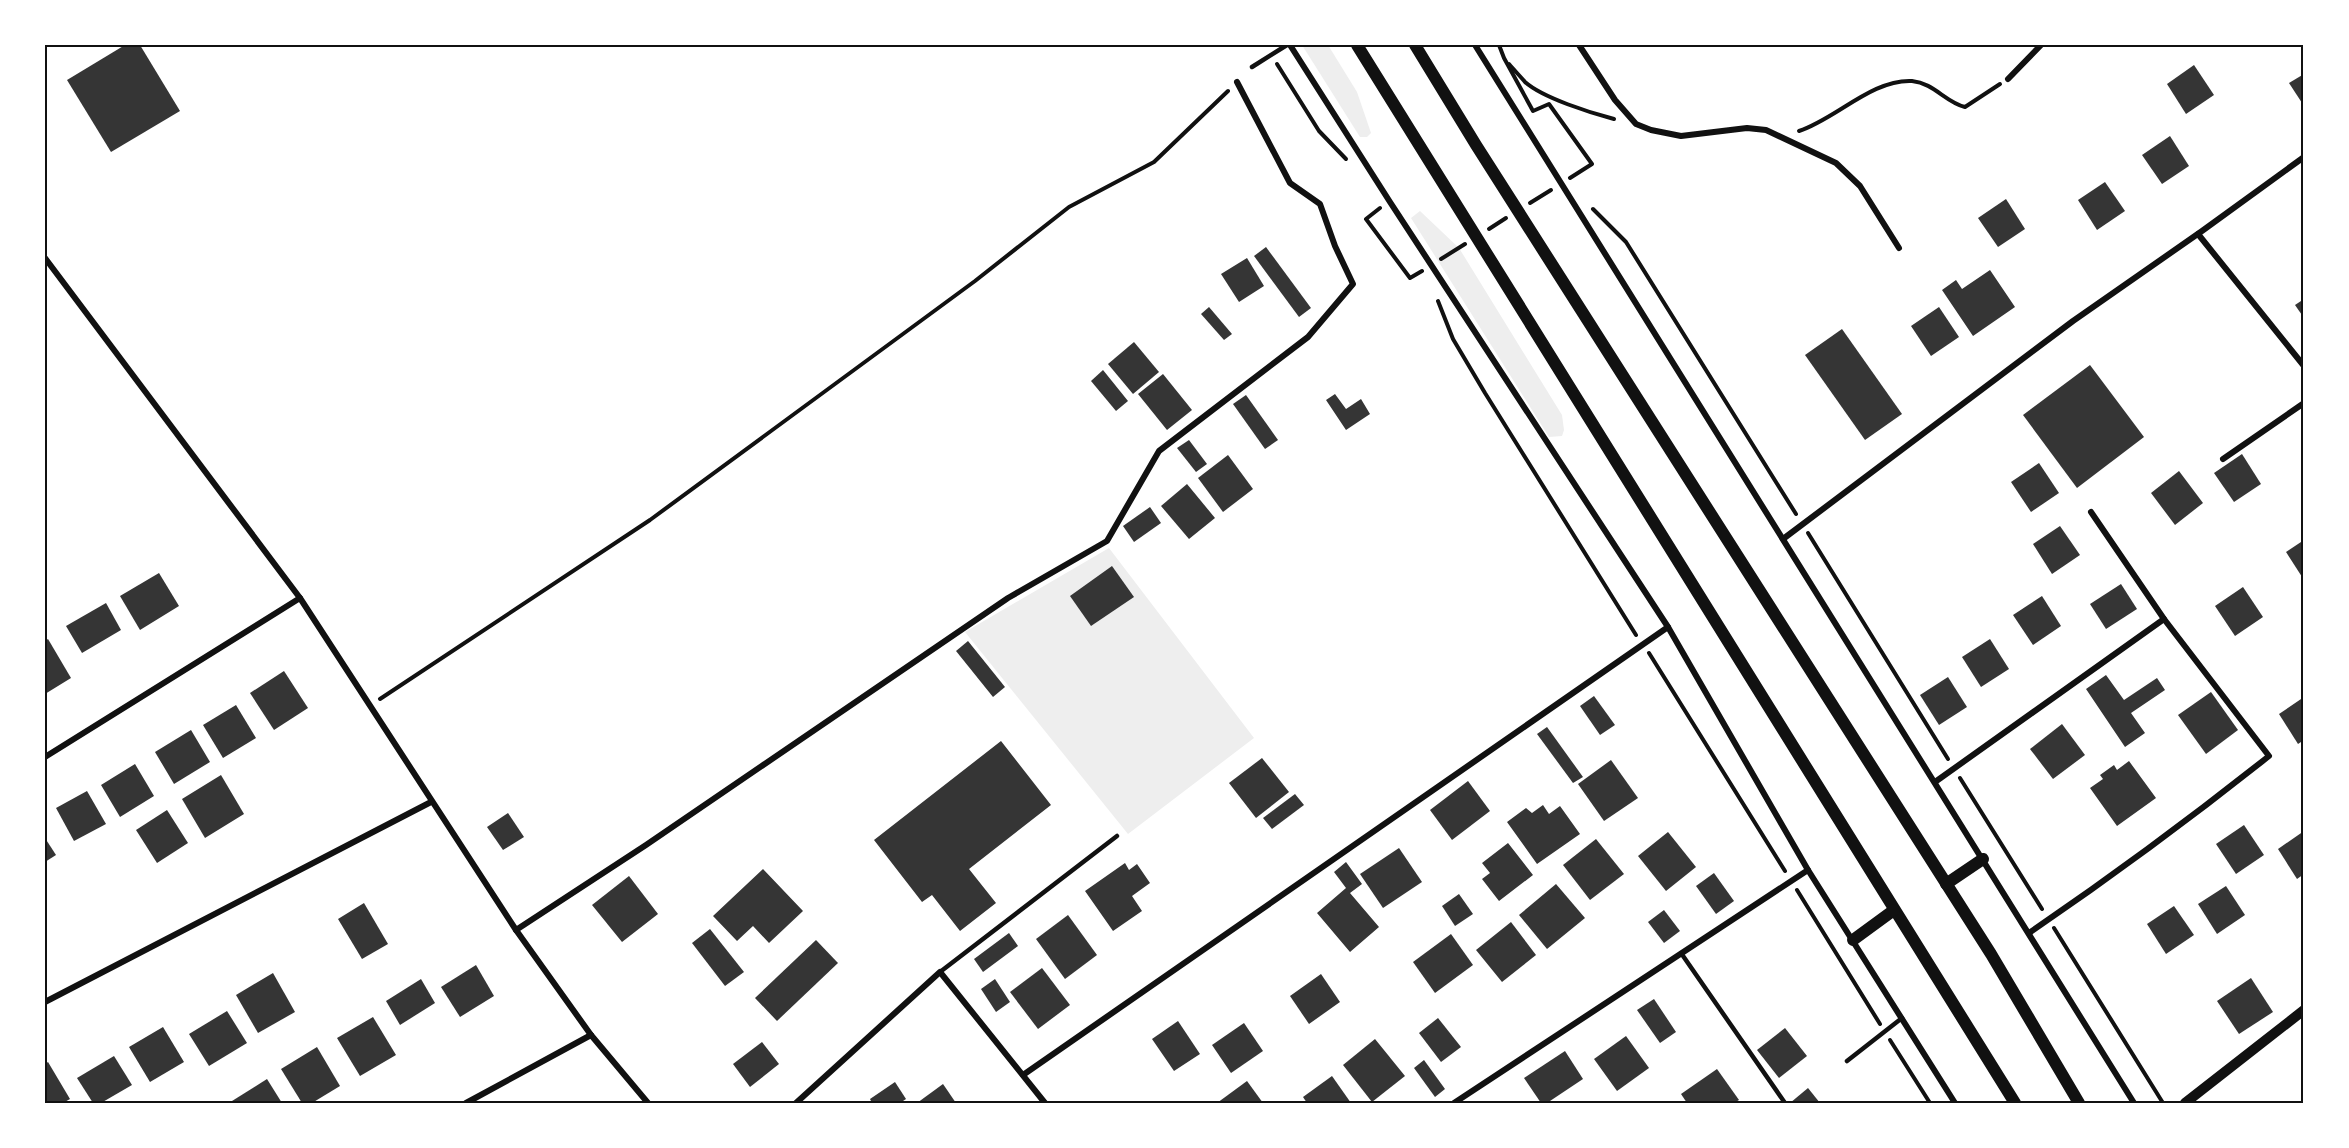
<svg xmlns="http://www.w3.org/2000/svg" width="2349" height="1148" font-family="'Nunito Sans',sans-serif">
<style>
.green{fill:#eee}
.building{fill:#353535}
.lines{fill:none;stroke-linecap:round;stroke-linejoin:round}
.path{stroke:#111;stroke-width:4}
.service{stroke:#111;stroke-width:4.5}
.minor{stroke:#111;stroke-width:6}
.tertiary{stroke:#111;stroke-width:10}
.secondary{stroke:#111;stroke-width:12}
.neatline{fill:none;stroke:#111;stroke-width:2}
</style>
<rect width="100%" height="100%" fill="#fff"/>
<g class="green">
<path d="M1302 45H1328L1357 92 1371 133 1367 137H1360Z"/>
<path d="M1420 211 1459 248 1562 415 1564 430 1562 436 1549 437 1411 218Z"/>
<path d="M1109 548 1254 738 1128 834 965 632Z"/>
</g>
<g class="building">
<path d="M125 45H140L180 111 111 152 67 80Z"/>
<path d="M2194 65 2214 95 2186 114 2167 84Z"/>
<path d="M2304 74V106L2289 83Z"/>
<path d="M2170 136 2189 166 2162 184 2142 155Z"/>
<path d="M2105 182 2125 211 2097 230 2078 200Z"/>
<path d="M2006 199 2025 229 1998 247 1978 218Z"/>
<path d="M1266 247 1311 308 1299 317 1254 256Z"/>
<path d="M1247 258 1264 286 1239 302 1221 274Z"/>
<path d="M1990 270 2015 307 1973 336 1942 290 1956 280 1962 289Z"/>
<path d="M2304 299V318L2295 305Z"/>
<path d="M1209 307 1232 334 1224 340 1201 314Z"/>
<path d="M1939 307 1959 337 1931 356 1911 326Z"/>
<path d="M1842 329 1902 414 1865 440 1805 355Z"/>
<path d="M1134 342 1159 372 1133 394 1108 364Z"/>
<path d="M2090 365 2144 437 2077 488 2023 415Z"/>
<path d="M1103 370 1128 401 1116 411 1091 381Z"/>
<path d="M1163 374 1192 410 1167 430 1138 394Z"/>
<path d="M1335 394 1346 409 1361 399 1370 414 1346 430 1326 400Z"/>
<path d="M1246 395 1278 440 1265 449 1233 404Z"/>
<path d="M1189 440 1207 464 1196 472 1177 448Z"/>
<path d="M2242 454 2261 484 2234 502 2214 473Z"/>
<path d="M1228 455 1253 489 1223 512 1198 478Z"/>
<path d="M2039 463 2059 493 2031 512 2011 482Z"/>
<path d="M2179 471 2203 503 2175 525 2151 493Z"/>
<path d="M1187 484 1215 518 1189 539 1161 506Z"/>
<path d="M1150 507 1161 523 1134 542 1123 526Z"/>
<path d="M2060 526 2080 555 2052 574 2033 544Z"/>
<path d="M2304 540V580L2286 552Z"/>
<path d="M1112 566 1134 597 1091 626 1070 596Z"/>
<path d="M159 573 179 606 140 630 120 596Z"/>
<path d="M2121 584 2137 609 2106 629 2090 604Z"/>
<path d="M2243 587 2263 617 2235 636 2215 606Z"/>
<path d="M2042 596 2061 626 2033 645 2013 615Z"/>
<path d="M106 603 121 630 82 653 66 626Z"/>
<path d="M48 639 71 678 45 694V641Z"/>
<path d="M1990 639 2009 669 1981 687 1962 657Z"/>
<path d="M968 641 1005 687 993 697 956 651Z"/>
<path d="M284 671 308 708 274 730 250 693Z"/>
<path d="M2106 675 2124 700 2157 678 2165 690 2131 713 2145 733 2125 747 2086 689Z"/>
<path d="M1948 677 1967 707 1939 725 1920 695Z"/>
<path d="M2211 692 2238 730 2206 754 2178 715Z"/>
<path d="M1594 696 1615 725 1600 735 1580 706Z"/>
<path d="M2304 697V740L2298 744 2279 714Z"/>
<path d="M236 705 256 738 223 758 203 725Z"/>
<path d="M2062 724 2085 755 2053 779 2030 749Z"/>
<path d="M1547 727 1583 777 1573 783 1537 734Z"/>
<path d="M191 730 210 762 174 784 155 752Z"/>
<path d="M1001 741 1051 805 969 869 996 903 960 931 932 895 922 902 874 840Z"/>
<path d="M1262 758 1289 792 1256 818 1229 783Z"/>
<path d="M1611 760 1638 798 1604 821 1578 784Z"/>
<path d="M2129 761 2156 798 2117 826 2090 788 2103 779 2100 775 2114 765 2117 770Z"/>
<path d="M135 764 154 796 120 817 101 785Z"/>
<path d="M221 775 244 814 205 838 182 799Z"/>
<path d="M1468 781 1490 811 1452 840 1430 810Z"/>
<path d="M87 791 106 824 74 841 56 808Z"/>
<path d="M1295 794 1304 805 1272 829 1263 818Z"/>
<path d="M1543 805 1549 814 1560 806 1580 834 1537 864 1507 822 1526 808 1532 813Z"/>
<path d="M167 810 188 843 157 863 136 830Z"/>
<path d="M508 813 524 837 503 850 487 827Z"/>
<path d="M2244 825 2264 855 2236 874 2216 844Z"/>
<path d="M2304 831V874L2297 879 2278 849Z"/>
<path d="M1668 832 1696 867 1666 891 1638 856Z"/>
<path d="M45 838 56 855 45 862Z"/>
<path d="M1596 839 1624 874 1590 900 1563 865Z"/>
<path d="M1508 843 1533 875 1499 901 1482 879 1490 873 1482 863Z"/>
<path d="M1399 848 1422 882 1383 908 1360 874Z"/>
<path d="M1346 862 1362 884 1350 893 1379 927 1350 952 1317 913 1346 888 1334 872Z"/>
<path d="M1125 863 1129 870 1137 864 1150 883 1132 896 1142 911 1113 931 1085 891Z"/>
<path d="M763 869 803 911 769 943 753 926 737 941 713 916Z"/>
<path d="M1714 873 1734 901 1716 914 1696 886Z"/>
<path d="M629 876 658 914 622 942 592 905Z"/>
<path d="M1556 884 1585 918 1547 949 1519 915Z"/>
<path d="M2226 886 2245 915 2217 934 2198 904Z"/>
<path d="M1459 894 1473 914 1455 926 1442 906Z"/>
<path d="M364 903 388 944 362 959 338 919Z"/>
<path d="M2174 906 2194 935 2166 954 2147 924Z"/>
<path d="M1664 910 1680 931 1664 943 1648 922Z"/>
<path d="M1068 915 1097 955 1065 979 1036 939Z"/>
<path d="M1511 922 1536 955 1502 982 1476 950Z"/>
<path d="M710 929 744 972 725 986 692 943Z"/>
<path d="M1009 933 1018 946 983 972 974 959Z"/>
<path d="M1451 934 1473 965 1435 993 1413 962Z"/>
<path d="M816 940 838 963 777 1021 755 998Z"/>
<path d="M476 965 494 996 460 1017 441 987Z"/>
<path d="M1042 968 1070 1005 1038 1029 1010 992Z"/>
<path d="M273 973 295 1012 258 1033 236 995Z"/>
<path d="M1321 974 1340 1002 1309 1024 1290 996Z"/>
<path d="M2251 978 2273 1012 2239 1034 2217 1001Z"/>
<path d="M421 979 435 1003 400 1025 386 1001Z"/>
<path d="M995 979 1010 1002 996 1012 981 989Z"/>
<path d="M1654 999 1676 1032 1660 1043 1637 1010Z"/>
<path d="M227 1011 247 1043 209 1066 189 1034Z"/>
<path d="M373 1017 396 1055 360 1076 337 1038Z"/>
<path d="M1438 1018 1461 1047 1441 1062 1419 1033Z"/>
<path d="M1178 1021 1200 1054 1174 1071 1152 1039Z"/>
<path d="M1244 1023 1263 1051 1231 1073 1212 1045Z"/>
<path d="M163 1027 184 1062 150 1082 129 1047Z"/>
<path d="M1785 1028 1807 1056 1779 1078 1757 1050Z"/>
<path d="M1626 1036 1649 1068 1617 1091 1594 1059Z"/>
<path d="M1375 1039 1405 1076 1372 1102 1343 1065Z"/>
<path d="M762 1042 779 1064 750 1087 733 1064Z"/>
<path d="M317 1047 340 1086 312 1103H302L281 1069Z"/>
<path d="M1565 1051 1583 1079 1547 1103H1541L1524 1078Z"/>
<path d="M114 1056 132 1085 101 1103H93L77 1078Z"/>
<path d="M1424 1060 1445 1089 1435 1097 1414 1068Z"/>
<path d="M48 1062 70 1099 63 1103H45V1064Z"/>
<path d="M1717 1069 1739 1100 1734 1103H1687L1681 1094Z"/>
<path d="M1332 1076 1351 1103H1307L1303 1097Z"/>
<path d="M267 1079 282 1103H234L232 1101Z"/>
<path d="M1247 1081 1263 1103H1217Z"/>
<path d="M895 1082 906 1099 900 1103H872L870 1099Z"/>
<path d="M943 1084 956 1103H917Z"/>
<path d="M1808 1088 1820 1103H1790Z"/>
</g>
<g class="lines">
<g class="path">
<path d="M1499 45 1504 58 1533 111 1549 104 1592 164 1570 178"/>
<path d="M1277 64 1319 131 1346 159"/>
<path d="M1509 64C1514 70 1520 76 1525 82 1543 98 1591 113 1614 119"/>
<path d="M1799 131C1836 119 1872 79 1912 81 1934 83 1945 102 1965 107L2000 84"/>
<path d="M1530 203 1551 190"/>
<path d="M1380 208 1366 219 1410 278 1422 271"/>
<path d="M1593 209 1626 242 1796 514"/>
<path d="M1489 229 1506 218"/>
<path d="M1441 259 1465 244"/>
<path d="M1438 301 1453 339 1485 393 1636 635"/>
<path d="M1808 533 1948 759"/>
<path d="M1649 653 1785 871"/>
<path d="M380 699 650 520 975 281 1069 207 1154 162 1228 91"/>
<path d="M1960 778 2042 909"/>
<path d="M1797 890 1880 1024"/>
<path d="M2054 928 2163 1103"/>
<path d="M1890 1040 1930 1103"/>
</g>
<g class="service">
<path d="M1252 67 1287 45"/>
<path d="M1681 953 1785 1103"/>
<path d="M940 972 1117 836"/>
<path d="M1847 1061 1902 1018"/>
</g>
<g class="minor">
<path d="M1290 45 1390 202 1668 627 1808 870 1955 1103"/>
<path d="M1475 45 2134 1103"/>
<path d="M1579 45 1615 100 1636 124 1651 130 1681 136 1747 128 1766 130 1836 163 1860 186 1899 248"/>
<path d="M2008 79 2041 45"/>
<path d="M2198 234 2304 366"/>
<path d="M45 258 300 598 516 930 591 1035 648 1103"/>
<path d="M2223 459 2304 403"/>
<path d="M1783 539 2073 321 2202 231 2304 157"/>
<path d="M45 757 300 598"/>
<path d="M1935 782 2164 619"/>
<path d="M516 930 646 845 1008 598 1107 541 1159 451 1308 337 1353 284 1335 246 1320 204 1290 183 1237 82"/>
<path d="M2029 933C2111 877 2191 818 2269 756L2164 619 2091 512"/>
<path d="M45 1002 431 802"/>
<path d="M1023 1075 1668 627"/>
<path d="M466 1103 591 1035"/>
<path d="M796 1103 940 972 1045 1103"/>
<path d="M1454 1103 1808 870"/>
</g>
<path class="tertiary" d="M2185 1103 2304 1010"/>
<g class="secondary">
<path d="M1357 45 2015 1103"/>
<path d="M1415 45 1476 145 1991 954 2079 1103"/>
<path d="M1946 884 1983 859"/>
<path d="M1853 940 1894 910"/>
</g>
</g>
<rect width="2349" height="1148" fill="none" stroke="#ffffff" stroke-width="93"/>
<rect x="46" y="46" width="2256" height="1056" class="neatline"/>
</svg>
